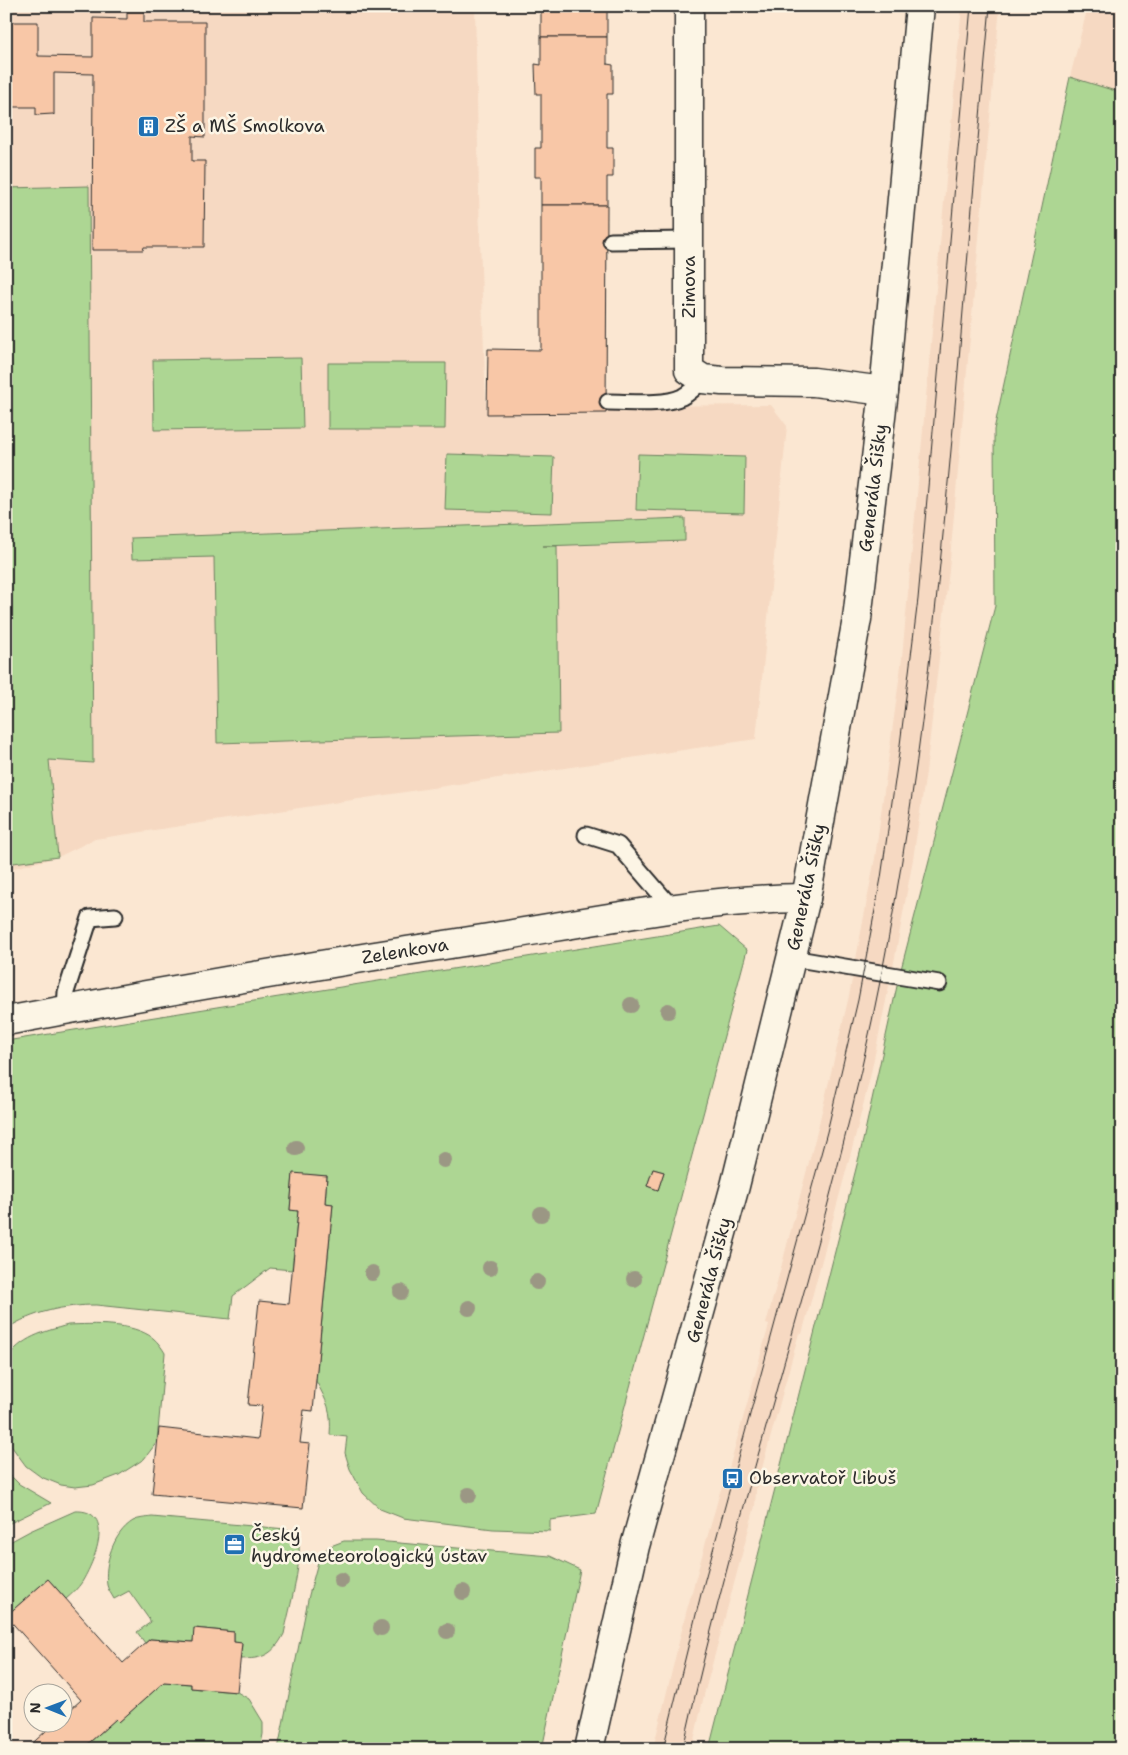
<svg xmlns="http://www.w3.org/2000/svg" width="1128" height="1755" font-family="'Shantell Sans',sans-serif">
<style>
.built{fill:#f6d9c2}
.green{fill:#add693;stroke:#6c805f;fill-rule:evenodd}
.building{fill:#f8c7a7;stroke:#2b2b2b}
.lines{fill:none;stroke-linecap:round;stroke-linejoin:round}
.service-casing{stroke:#2b2b2b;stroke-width:19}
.minor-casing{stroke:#2b2b2b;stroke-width:31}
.secondary-casing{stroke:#2b2b2b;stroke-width:31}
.service{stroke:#fcf5e5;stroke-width:15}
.minor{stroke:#fcf5e5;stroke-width:28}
.secondary{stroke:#fcf5e5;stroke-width:28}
.tram{stroke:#2b2b2b;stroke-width:1}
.tree{fill:#9b9784}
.labels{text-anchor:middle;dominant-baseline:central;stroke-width:5;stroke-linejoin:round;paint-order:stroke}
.poi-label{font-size:18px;fill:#2b2b2b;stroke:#fcf5e5;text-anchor:start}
.street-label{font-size:18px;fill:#2b2b2b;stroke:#fcf5e5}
</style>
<rect width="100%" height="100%" fill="#fbe7d2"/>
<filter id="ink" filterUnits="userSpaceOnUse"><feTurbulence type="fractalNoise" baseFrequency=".02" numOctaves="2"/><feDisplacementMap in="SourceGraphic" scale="10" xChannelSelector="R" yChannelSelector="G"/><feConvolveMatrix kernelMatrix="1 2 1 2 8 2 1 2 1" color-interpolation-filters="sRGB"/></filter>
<g filter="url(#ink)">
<g class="built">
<path d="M6 6H475L480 240 486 407 771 405 787 426 756 739 95 839 58 857 6 870Z"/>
<path d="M962 6H1000L949 570 926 772 913 859 895 957 870 1078 853 1145 802 1334 799 1333 756 1490 755 1506 705 1691 692 1749H653L686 1613 720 1492 726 1479 769 1325 766 1324 818 1128 849 996 875 858 902 658Z"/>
<path d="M1088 6H1122V94L1070 77Z"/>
</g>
<g class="green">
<path d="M1070 77 1122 93V1749H709L862 1145 899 977 995 606 994 430Z"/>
<path d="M89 186 93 763 49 760 58 857 6 864V188Z"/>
<path d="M301 358 303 428 154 430 153 360Z"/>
<path d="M328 363H446L445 429H328Z"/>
<path d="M447 454 554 457 552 513 445 510Z"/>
<path d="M638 454 745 457 744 513 636 510Z"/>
<path d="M685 518V541L543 546H557L559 733 217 743 214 557 132 559 131 538Z"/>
<path d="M719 926 747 950 596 1514 550 1520V1531L493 1529 403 1518 380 1509 363 1493 350 1469 345 1453 347 1437 330 1435C332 1410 327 1402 316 1381L333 1204 325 1203 327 1176 293 1174 290 1210 298 1211 292 1270 270 1268 233 1296 230 1319 96 1305C65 1305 32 1312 6 1329V1041ZM653 1169 664 1172 658 1190 647 1186Z"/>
<path d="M68 1325C93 1324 132 1322 153 1338 158 1342 162 1348 165 1353L157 1442 144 1459 119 1475 93 1485 75 1487 61 1485 41 1477 26 1466 12 1447 6 1435V1360C21 1337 43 1332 68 1325Z"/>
<path d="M6 1471 19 1484 51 1503 6 1525Z"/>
<path d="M75 1511C117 1509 94 1562 82 1582 78 1588 72 1594 66 1599L48 1579 6 1616V1544L30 1531Z"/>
<path d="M152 1517 286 1529 297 1533C305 1556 289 1609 284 1634 273 1655 263 1659 240 1659L242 1644 234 1642V1632L195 1628 193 1642 150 1639 145 1643 137 1632 151 1622 129 1591 114 1599C112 1595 108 1590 107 1585 104 1564 113 1533 133 1521 138 1518 146 1518 152 1517Z"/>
<path d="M344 1541H376L550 1556 580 1570 542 1749H278L309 1595 318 1562 328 1547Z"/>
<path d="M164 1682 191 1684V1688L237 1692 249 1699 263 1722V1734L260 1749H82L116 1719 119 1722Z"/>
</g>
<g class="building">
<path d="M127 6H144V22H205V137L192 136V161H205L204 247H144L143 250H92L93 74 54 73V115L53 114 36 115V107H6V22H38V56L93 57V18L127 19Z"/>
<path d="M536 6H613V9H607V37H541V9H536Z"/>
<path d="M541 37H607V64L613 65V94H607V148H613V177H607V205H541V177H535V148H541V94H536L535 64 541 65Z"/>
<path d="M541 205H607L606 413 487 414 488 349 541 350Z"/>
<path d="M653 1169 664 1172 658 1190 647 1186Z"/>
<path d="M293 1173 327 1176 325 1203 333 1204 313 1411 304 1410 300 1443 310 1444 303 1508 152 1494 159 1428 258 1439 262 1406 248 1405 259 1301 289 1304 298 1211 290 1210Z"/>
<path d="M48 1579 123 1663 150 1639 193 1642 194 1628 234 1632V1642L242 1643 237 1692 191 1688V1684L164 1682 119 1722 116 1719 82 1749H26L56 1722H62V1717L81 1700 6 1616Z"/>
</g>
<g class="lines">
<defs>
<g id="service">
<path d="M611 241 689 240"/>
<path d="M608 402C630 402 663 406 682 397 691 392 697 386 703 379"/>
<path d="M586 835 618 845 673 909"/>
<path d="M792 958 939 983"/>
<path d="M65 1010 66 992 90 918 115 916"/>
</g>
<g id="minor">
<path d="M689 6V370L703 379 722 381 814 382 884 391"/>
<path d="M6 1021C169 990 332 962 495 937 598 920 702 899 806 898"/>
</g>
<path id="secondary" d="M589 1749 635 1546 735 1186 806 898 857 619 884 391 920 6"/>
</defs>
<use href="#service" class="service-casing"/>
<use href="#minor" class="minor-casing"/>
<use href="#secondary" class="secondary-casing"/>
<use href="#service" class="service"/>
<use href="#minor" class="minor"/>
<use href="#secondary" class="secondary"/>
<g class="tram">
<path d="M663 1749 701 1594 827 1132 858 1000 881 878 899 753 918 599 971 6"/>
<path d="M683 1749C740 1487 831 1234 882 972 919 784 938 596 955 406 966 273 978 139 990 6"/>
</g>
</g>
<g class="tree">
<circle cx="631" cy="1005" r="8"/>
<circle cx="668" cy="1011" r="8"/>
<circle cx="296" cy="1148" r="8"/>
<circle cx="444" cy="1160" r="8"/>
<circle cx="541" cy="1214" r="8"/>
<circle cx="490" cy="1268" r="8"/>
<circle cx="372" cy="1273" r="8"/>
<circle cx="634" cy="1279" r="8"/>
<circle cx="537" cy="1282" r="8"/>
<circle cx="401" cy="1292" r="8"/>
<circle cx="469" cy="1308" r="8"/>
<circle cx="469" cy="1495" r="8"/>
<circle cx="341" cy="1580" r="8"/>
<circle cx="463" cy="1592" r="8"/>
<circle cx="381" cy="1628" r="8"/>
<circle cx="447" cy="1631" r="8"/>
</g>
</g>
<defs>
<symbol id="building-square" viewBox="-11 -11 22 22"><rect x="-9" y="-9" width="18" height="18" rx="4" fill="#1f6fb2" stroke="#fcf5e5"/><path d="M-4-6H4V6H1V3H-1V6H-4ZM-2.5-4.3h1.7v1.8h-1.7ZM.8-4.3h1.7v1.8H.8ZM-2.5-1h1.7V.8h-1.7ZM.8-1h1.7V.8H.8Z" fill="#fff"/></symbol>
<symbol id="bus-square" viewBox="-11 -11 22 22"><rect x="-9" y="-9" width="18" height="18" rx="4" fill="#1f6fb2" stroke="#fcf5e5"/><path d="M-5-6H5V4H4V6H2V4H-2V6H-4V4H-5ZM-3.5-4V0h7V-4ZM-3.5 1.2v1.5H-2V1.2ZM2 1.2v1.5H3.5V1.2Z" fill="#fff"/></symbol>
<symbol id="office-square" viewBox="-11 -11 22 22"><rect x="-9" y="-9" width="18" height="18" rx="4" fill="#1f6fb2" stroke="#fcf5e5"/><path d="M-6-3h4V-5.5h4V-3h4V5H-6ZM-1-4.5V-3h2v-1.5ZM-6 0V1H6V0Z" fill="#fff"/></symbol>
</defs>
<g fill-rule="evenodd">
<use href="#building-square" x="136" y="114" width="25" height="25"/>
<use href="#bus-square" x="720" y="1466" width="25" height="25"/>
<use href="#office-square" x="222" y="1532" width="25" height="25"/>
</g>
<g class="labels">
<g class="poi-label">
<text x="165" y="126">ZŠ a MŠ Smolkova</text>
<text x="749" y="1478">Observatoř Libuš</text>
<text x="251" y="1535">Český<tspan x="251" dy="21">hydrometeorologický ústav</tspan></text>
</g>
<g class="street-label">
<text transform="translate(689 287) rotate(-90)">Zimova</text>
<text transform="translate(873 488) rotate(-83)">Generála Šišky</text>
<text transform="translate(806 887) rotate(-78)">Generála Šišky</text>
<text transform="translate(405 951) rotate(-9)">Zelenkova</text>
<text transform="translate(709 1280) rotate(-75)">Generála Šišky</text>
</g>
</g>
<rect width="1128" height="1755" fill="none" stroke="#fcf5e5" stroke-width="25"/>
<rect x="12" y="12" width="1103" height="1730" fill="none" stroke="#2b2b2b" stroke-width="2" filter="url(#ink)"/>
<g transform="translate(48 1708) rotate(271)"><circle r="24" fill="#fcf5e5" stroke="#a8a49b"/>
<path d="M0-4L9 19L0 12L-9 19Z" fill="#1f6fb2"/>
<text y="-8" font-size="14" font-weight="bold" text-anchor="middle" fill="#2b2b2b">N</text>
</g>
</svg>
